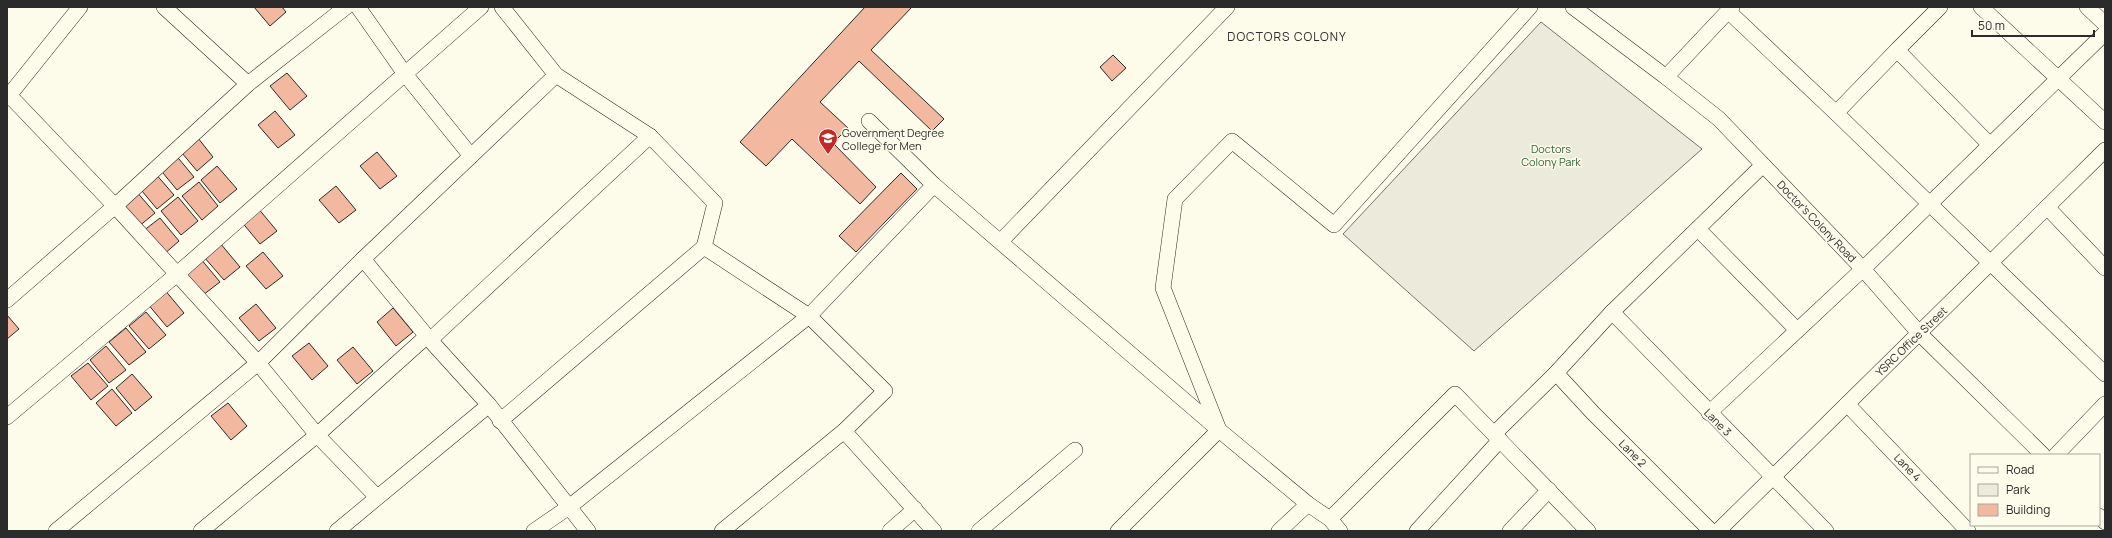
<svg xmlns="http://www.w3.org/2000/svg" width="2112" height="538" font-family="Manrope,sans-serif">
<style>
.green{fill:#ecebdb;stroke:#74746e}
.building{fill:#f2b8a0;stroke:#2b2b2b}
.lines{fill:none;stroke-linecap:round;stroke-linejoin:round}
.minor-casing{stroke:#2b2b2b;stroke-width:16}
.minor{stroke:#fdfbea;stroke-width:15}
.labels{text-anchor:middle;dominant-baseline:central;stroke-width:3;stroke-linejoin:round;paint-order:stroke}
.poi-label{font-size:11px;fill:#2b2b2b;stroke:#fdfbea;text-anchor:start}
.park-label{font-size:11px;fill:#34623c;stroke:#fdfbea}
.street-label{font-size:11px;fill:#2b2b2b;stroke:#fdfbea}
.neighbourhood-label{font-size:12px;letter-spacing:1px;fill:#2b2b2b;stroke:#fdfbea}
</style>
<rect width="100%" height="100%" fill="#fdfbea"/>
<path class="green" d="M1541 22 1702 149 1474 351 1343 234Z"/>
<g class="building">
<path d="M254 7H282L286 12 270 26Z"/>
<path d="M865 7H912L871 50 944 119 932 131 859 61 820 102 848 128 833 143 876 187 860 204 792 139 766 166 740 142Z"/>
<path d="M1113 55 1126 68 1112 81 1100 67Z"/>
<path d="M287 73 307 96 290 110 270 86Z"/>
<path d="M275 111 295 135 278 148 258 125Z"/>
<path d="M194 133 213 157 197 171 177 147Z"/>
<path d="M377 152 397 176 380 189 360 166Z"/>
<path d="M174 153 194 177 177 190 158 167Z"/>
<path d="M217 166 237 189 220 203 201 180Z"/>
<path d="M154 172 174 195 157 209 137 185Z"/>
<path d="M901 173 917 189 856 252 839 236Z"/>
<path d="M199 182 218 206 202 220 182 196Z"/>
<path d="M336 186 356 210 339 223 319 200Z"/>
<path d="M135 190 155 213 138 227 119 203Z"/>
<path d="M178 197 198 221 181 235 161 211Z"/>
<path d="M257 207 277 231 260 244 241 221Z"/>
<path d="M160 218 179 241 163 255 143 231Z"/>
<path d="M220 243 240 267 224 280 204 257Z"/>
<path d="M263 252 283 276 266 289 246 266Z"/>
<path d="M200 258 220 282 203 295 183 272Z"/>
<path d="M164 289 184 313 167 327 147 303Z"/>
<path d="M256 304 276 328 259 341 239 318Z"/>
<path d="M393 308 413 332 396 346 377 322Z"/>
<path d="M146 312 166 335 149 349 129 326Z"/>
<path d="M7 315 19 329 7 339Z"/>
<path d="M126 328 146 352 129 365 109 342Z"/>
<path d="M309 343 328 366 312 380 292 356Z"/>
<path d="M106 346 126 370 109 383 90 360Z"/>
<path d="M353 347 373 371 357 384 337 360Z"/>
<path d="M88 363 108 386 91 400 71 376Z"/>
<path d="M132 374 152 397 135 411 116 388Z"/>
<path d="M112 389 132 413 116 426 96 403Z"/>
<path d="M228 403 247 426 231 440 211 416Z"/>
</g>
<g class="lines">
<defs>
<g id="minor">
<path d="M164 7 248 84"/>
<path d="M358 7 405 74 471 156"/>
<path d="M502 7 556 75 650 136 715 203 704 247 809 316 885 391 844 431 722 531"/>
<path d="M1573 7 1666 77 1719 119 1863 269 1919 333 2043 455"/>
<path d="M1981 7 2105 122"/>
<path d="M2087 7 2105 24"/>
<path d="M1728 11 1836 113 2105 374"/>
<path d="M1897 50 1940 7"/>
<path d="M1666 77 1732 7"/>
<path d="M9 95 115 206 258 363 317 435 377 497"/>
<path d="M7 98 80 7"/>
<path d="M1836 113 1897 50 1990 145"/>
<path d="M869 121 934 185 1219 430 1308 504 1330 519 1340 531"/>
<path d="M2047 207 2105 268"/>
<path d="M1698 229 1797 330"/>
<path d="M1001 241 1227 7"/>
<path d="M363 259 430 340 489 405 588 531"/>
<path d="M7 300 115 206 248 84 346 7"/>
<path d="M1612 312 1826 531"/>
<path d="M430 340 650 136"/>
<path d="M1556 373 1593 413 1711 531"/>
<path d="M1847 404 1968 531"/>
<path d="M1709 413 1863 269 2105 33"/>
<path d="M7 417 176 275 481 7"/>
<path d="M500 421 704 247"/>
<path d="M844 431 934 531"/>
<path d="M1494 434 1556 373 1612 312 1763 165"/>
<path d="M2056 455 2105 404"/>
<path d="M2099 516 2105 522"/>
<path d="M1330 519 1455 394 1588 531"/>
<path d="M56 531 258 363 363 259 556 75"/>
<path d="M201 531 317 435 427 336"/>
<path d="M337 531 489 405"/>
<path d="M534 531 569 507 809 316 934 185"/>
<path d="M890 531 915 509"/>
<path d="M979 531 1075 450"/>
<path d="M1118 531 1219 430 1163 288 1175 199 1232 141 1334 225 1530 7"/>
<path d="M1279 531 1308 504"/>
<path d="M1417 531 1500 440"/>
<path d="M1510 531 1549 490"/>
<path d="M1718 531 2105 150"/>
</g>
</defs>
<use href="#minor" class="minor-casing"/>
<use href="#minor" class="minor"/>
</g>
<defs>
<symbol id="university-pin" viewBox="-11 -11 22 30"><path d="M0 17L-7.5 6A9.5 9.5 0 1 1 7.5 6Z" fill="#c62828" stroke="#fdfbea"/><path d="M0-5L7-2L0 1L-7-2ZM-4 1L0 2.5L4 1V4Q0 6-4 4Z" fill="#fff"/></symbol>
</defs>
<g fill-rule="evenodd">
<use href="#university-pin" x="817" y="127" width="22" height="30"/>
</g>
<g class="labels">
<g class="poi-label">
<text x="842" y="132">Government Degree<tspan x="842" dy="13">College for Men</tspan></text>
</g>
<g class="park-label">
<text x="1551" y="148">Doctors<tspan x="1551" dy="13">Colony Park</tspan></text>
</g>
<g class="street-label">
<text transform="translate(1817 221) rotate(46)">Doctor's Colony Road</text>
<text transform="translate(1911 341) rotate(-44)">YSRC Office Street</text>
<text transform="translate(1718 422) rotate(45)">Lane 3</text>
<text transform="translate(1633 453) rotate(45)">Lane 2</text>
<text transform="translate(1908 467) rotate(46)">Lane 4</text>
</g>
<g class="neighbourhood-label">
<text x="1287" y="36">DOCTORS COLONY</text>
</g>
</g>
<rect width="2112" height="538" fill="none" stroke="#2b2b2b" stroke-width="16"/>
<rect x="1970" y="454" width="130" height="72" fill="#fdfbea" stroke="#a9a89e"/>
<rect x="1978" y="467" width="20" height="6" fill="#fdfbea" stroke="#a9a89e"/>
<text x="2006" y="474" font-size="12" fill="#2b2b2b">Road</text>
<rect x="1978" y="484" width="20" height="12" fill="#ecebdb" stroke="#a9a89e"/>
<text x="2006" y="494" font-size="12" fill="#2b2b2b">Park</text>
<rect x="1978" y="504" width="20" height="12" fill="#f2b8a0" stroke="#a9a89e"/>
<text x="2006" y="514" font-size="12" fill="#2b2b2b">Building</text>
<path d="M1972 30v6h122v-6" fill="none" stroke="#2b2b2b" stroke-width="2"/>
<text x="1978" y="30" font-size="12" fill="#2b2b2b" stroke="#fdfbea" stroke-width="3" paint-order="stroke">50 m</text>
</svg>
